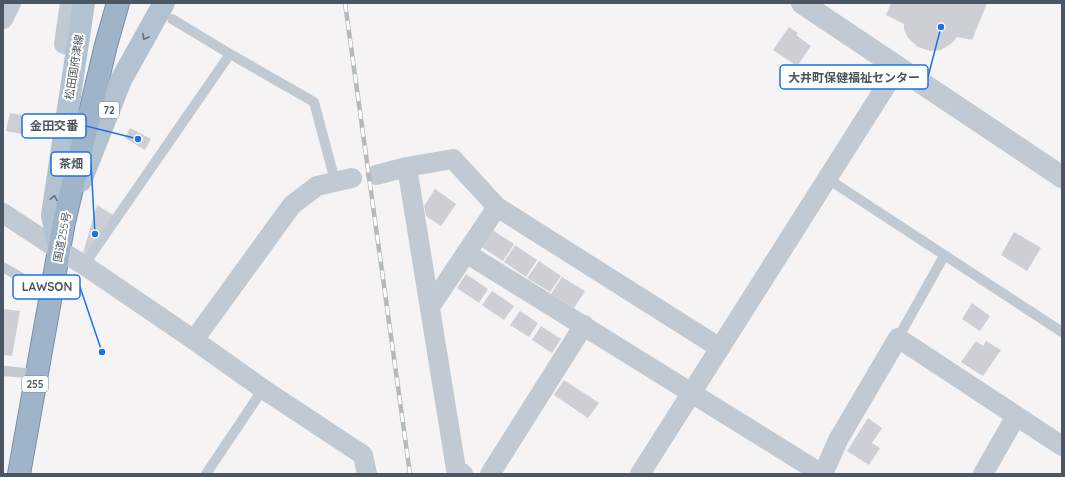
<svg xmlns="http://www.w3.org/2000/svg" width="1065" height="477" font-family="Quicksand,'Noto Sans JP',sans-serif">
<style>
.building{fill:#cdcfd5}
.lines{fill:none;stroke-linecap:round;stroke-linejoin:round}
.trunk-casing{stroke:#7690ad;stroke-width:24}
.service{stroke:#c1cad2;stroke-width:10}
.minor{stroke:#c1cad2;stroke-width:20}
.tertiary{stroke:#c1cad2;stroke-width:22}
.primary{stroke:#b3c2d1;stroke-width:22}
.trunk{stroke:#9fb4c9;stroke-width:22}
.rail-casing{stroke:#b5b8bd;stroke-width:4.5}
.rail{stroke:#fff;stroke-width:3;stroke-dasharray:9;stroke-linecap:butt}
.oneway{stroke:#64717d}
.labels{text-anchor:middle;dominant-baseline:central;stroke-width:4;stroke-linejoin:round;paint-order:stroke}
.shield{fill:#fff;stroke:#808990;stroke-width:1}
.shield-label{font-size:10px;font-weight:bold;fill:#4a5661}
.street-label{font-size:11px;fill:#4a5661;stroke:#fff}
.leader{fill:none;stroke:#1a73e8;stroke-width:1.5}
.callout-dot{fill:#1a73e8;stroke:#fff;stroke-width:1.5}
.callout{fill:#fff;stroke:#1a73e8;stroke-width:1.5}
.callout-label{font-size:12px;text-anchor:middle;font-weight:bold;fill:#4a5661}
</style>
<rect width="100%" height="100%" fill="#f5f3f3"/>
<g class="building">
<path d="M891 3H987L972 40 957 37 952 43 941 50 930 51 918 47 908 38 904 30V24L886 15Z"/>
<path d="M789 27 798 33 796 35 811 46 797 66 773 50Z"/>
<path d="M10 113 49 120 44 138 6 131Z"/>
<path d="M130 128 151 139 145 150 125 138Z"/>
<path d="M435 189 456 204 441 226 426 216 424 206Z"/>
<path d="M97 205 113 215 88 255 83 253Z"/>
<path d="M491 229 514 244 503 261 480 246Z"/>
<path d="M1014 232 1041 248 1027 271 1001 255Z"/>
<path d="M515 245 537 260 526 277 504 262Z"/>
<path d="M539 261 561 276 550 292 527 278Z"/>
<path d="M466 274 488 289 479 303 457 288Z"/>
<path d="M562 277 585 291 574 308 551 294Z"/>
<path d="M492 291 514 306 504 320 482 305Z"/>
<path d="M972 303 990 316 980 331 962 319Z"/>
<path d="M3 309 20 311 12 356 3 355Z"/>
<path d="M520 311 538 323 529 337 510 325Z"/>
<path d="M541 326 561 339 552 353 532 340Z"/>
<path d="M976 341 983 346 986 341 1001 350 983 376 961 362Z"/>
<path d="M564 380 599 403 588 418 554 395Z"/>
<path d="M868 418 882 428 872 443 880 448 869 465 847 451Z"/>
</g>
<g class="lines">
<defs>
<path id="trunk" d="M19 474 64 222 106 45 118 3"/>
</defs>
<use href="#trunk" class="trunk-casing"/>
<g class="service">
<path d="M172 19 230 54"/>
<path d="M828 179 1062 332"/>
<path d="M84 265 230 54 314 102 335 181"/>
<path d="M3 267 51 295"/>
<path d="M898 338 944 256"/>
<path d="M3 372 4 371 37 374"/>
<path d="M206 474 263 389"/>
</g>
<g class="minor">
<path d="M70 3 64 44 77 47"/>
<path d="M3 19 11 3"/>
<path d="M407 167 453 159 497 207 720 348"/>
<path d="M376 175 407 167 456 469 463 474"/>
<path d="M3 213 59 250 84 265 194 340 292 205 317 186 352 178"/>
<path d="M466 253 822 474"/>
<path d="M430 307 497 207"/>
<path d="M194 340 263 389 363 455 367 474"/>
<path d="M490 474 584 325"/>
<path d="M640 474 898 67"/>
<path d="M823 474 838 440 898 338 1062 446"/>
<path d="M983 474 1016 416"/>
</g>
<path class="tertiary" d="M802 3 1062 177"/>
<g class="primary">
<path d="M81 181 121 80 164 3"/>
<path d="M59 250 52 215 84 3"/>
</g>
<use href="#trunk" class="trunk"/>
<defs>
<path id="rail" d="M345 3 410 474"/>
</defs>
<use href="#rail" class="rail-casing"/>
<use href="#rail" class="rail"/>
</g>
<defs><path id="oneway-chevron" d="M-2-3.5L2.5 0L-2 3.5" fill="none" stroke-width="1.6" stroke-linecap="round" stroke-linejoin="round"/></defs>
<g class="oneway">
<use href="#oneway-chevron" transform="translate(145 37) rotate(119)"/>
<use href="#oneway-chevron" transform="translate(54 198) rotate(-81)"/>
</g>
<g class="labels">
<g class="shield">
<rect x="99" y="102" width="20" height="16" rx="3"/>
<rect x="22" y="376" width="26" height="16" rx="3"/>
</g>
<g class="shield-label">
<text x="109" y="110">72</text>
<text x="35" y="384">255</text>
</g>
<g class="street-label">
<text transform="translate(74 67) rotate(-81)">松田国府津線</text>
<text transform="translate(62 237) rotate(-79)">国道255号</text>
</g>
</g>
<path class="leader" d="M941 27L928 77M138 139L86 126M95 234L91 164M102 352L80 287"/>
<g class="callout-dot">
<circle cx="941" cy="27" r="4"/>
<circle cx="138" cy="139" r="4"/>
<circle cx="95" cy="234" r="4"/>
<circle cx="102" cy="352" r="4"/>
</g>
<g class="callout">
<rect x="780" y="65" width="148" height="24" rx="4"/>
<rect x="22" y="114" width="64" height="24" rx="4"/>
<rect x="51" y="152" width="40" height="24" rx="4"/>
<rect x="13" y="275" width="67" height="24" rx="4"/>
</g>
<g class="callout-label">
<text x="854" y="82">大井町保健福祉センター</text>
<text x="54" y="130">金田交番</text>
<text x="71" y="168">茶畑</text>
<text x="47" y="291">LAWSON</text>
</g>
<rect width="1065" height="477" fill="none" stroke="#4a5661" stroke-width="8"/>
</svg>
